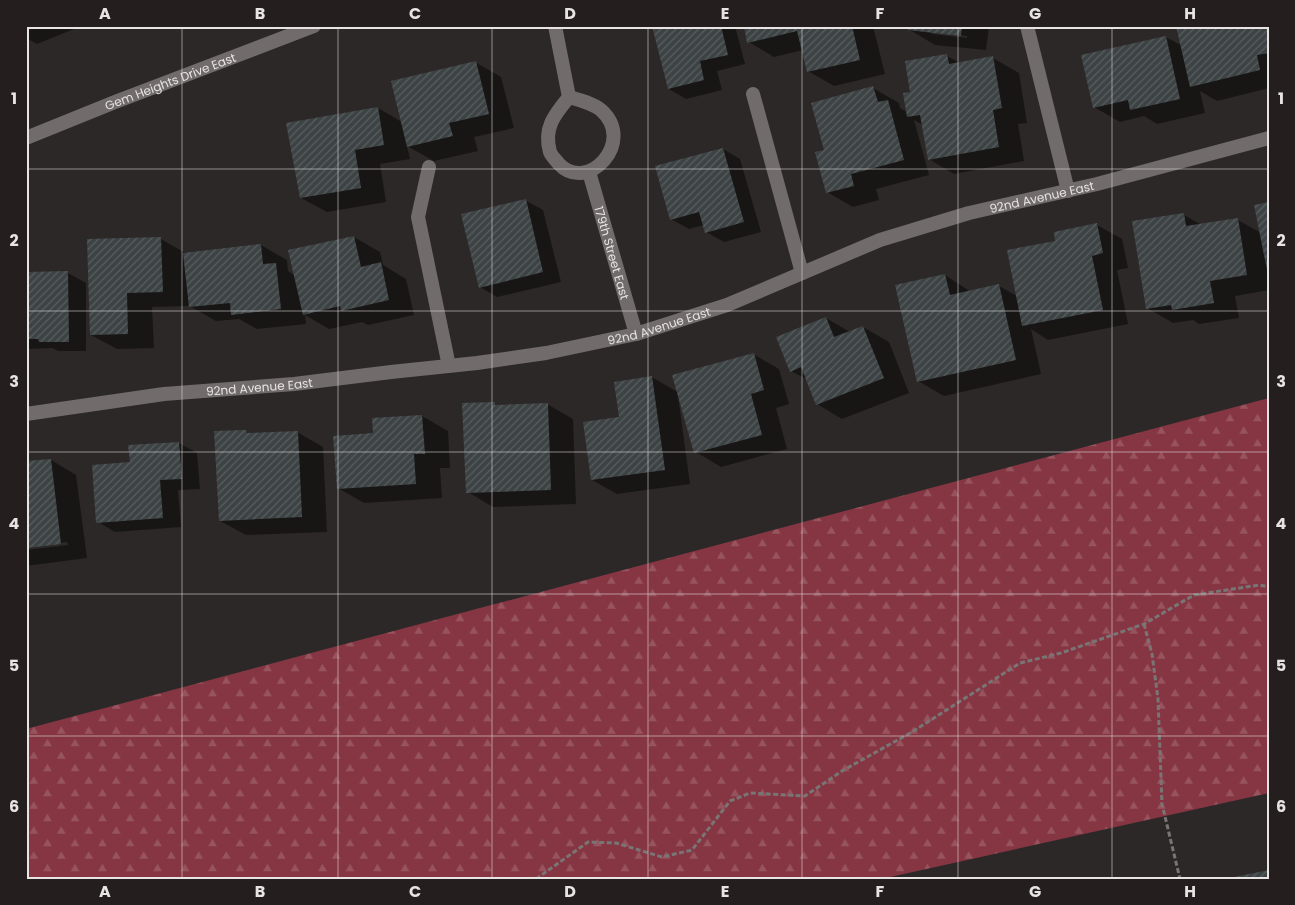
<svg xmlns="http://www.w3.org/2000/svg" width="1295" height="905" font-family="Poppins,sans-serif">
<style>
.forest{fill:url(#forest-firs)}
.shadow{fill:#0007;fill-rule:evenodd}
.building{fill:url(#building-hatch)}
.lines{fill:none;stroke-linecap:round;stroke-linejoin:round}
.path{stroke:#7a7575;stroke-width:3;stroke-dasharray:5 2.5;stroke-linecap:butt}
.service{stroke:#716b6b;stroke-width:14}
.minor{stroke:#716b6b;stroke-width:14}
.tertiary{stroke:#716b6b;stroke-width:14}
.grid{fill:none;stroke:#e8e4e4;stroke-width:1;stroke-opacity:0.55}
.labels{text-anchor:middle;dominant-baseline:central;stroke-width:4;stroke-linejoin:round;paint-order:stroke}
.street-label{font-size:12px;fill:#e8e4e4;stroke:#241e1f}
.neatline{fill:none;stroke:#e8e4e4;stroke-width:2}
.grid-label{font-size:16px;text-anchor:middle;font-weight:bold;fill:#e8e4e4}
</style>
<defs>
<pattern id="forest-firs" width="22" height="20" patternUnits="userSpaceOnUse" patternTransform="scale(1.25)"><rect width="22" height="20" fill="#863643"/><path d="M5 1l3.5 6h-7zM16 11l3.5 6h-7z" fill="#97535e"/></pattern>
<pattern id="building-hatch" width="6" height="6" patternUnits="userSpaceOnUse" patternTransform="scale(1.25)"><rect width="6" height="6" fill="#3d4344"/><path d="M-1 1l2-2M0 6l6-6M5 7l2-2" fill="none" stroke="#595e5f"/></pattern>
</defs>
<rect width="100%" height="100%" fill="#2d2828"/>
<path class="forest" d="M1269 398V793L881 879H26V729Z"/>
<g class="shadow">
<path d="M26 26H73L74 29 37 44 26 38Z"/>
<path d="M654 26H735L745 64 717 71 722 90 686 99 669 89Z"/>
<path d="M745 26H873L885 74 834 86 808 71 803 50 774 57 749 42Z"/>
<path d="M908 26H989L986 50 935 45 910 30ZM929 32 967 36V38L932 34Z"/>
<path d="M1269 26V88L1217 101 1200 91 1205 113 1157 124 1144 116 1120 122 1094 107 1166 37 1182 46Z"/>
<path d="M947 56 960 63 993 58 1019 73 1027 123 1018 124 1024 161 954 174 929 159 923 125 914 120 929 175 876 189 879 200 853 207 827 192 825 151 873 88 899 103 900 108 908 113 912 93Z"/>
<path d="M475 62 501 77 514 128 474 137 478 151 434 161 407 146 410 159 380 164 386 202 327 212 301 198 378 108 402 122Z"/>
<path d="M723 149 740 159 761 232 724 242 706 232 704 225 689 229 671 219Z"/>
<path d="M525 200 543 210 561 282 497 297 480 287Z"/>
<path d="M1269 203V290L1235 296 1239 318 1199 324 1193 320 1173 323 1147 308 1184 215 1202 225 1238 220 1261 233Z"/>
<path d="M1097 225 1122 239 1128 268 1117 270 1128 324 1048 340 1031 329 1041 374 944 396 918 381 945 275 971 292 999 286 1017 296 1057 242Z"/>
<path d="M354 237 380 252 383 265 406 279 414 315 368 325 362 322 329 329 305 315 306 324 257 329 239 319 216 321 188 305V306L152 307 154 348 117 349 91 335 161 239 187 254 261 245 287 260 288 271 295 276Z"/>
<path d="M26 273H68L86 283V351H58L53 348 26 349Z"/>
<path d="M826 318 850 332 863 327 889 342 909 393 842 419 817 404 808 380 791 371Z"/>
<path d="M753 354 779 369 789 404 776 408 787 449 721 467 696 452 679 396H678L690 484 617 494 592 480 620 419 652 377 679 393Z"/>
<path d="M495 404 499 406 547 404 573 419 576 504 493 507 468 492Z"/>
<path d="M422 416 448 431 450 468H440L442 498 364 503 338 488 374 434Z"/>
<path d="M246 432 250 434 297 432 323 447 327 532 246 535 220 521Z"/>
<path d="M179 443 197 453 200 489 178 490 181 527 115 532 98 522 131 464Z"/>
<path d="M51 460 76 475 87 558 26 566V550L68 545 67 542 26 547Z"/>
</g>
<g class="building">
<path d="M26 26H37L26 31Z"/>
<path d="M652 26H721L728 55 700 61 704 80 668 89Z"/>
<path d="M744 26H852L860 60 807 72 797 31 747 43Z"/>
<path d="M909 26H962L961 36 908 30Z"/>
<path d="M1176 26H1269V53L1257 55 1260 70 1190 87Z"/>
<path d="M1166 36 1180 99 1130 110 1128 100 1093 108 1081 55Z"/>
<path d="M947 54 949 64 993 56 1002 108 993 110 999 147 928 160 920 115 907 117 903 93 910 92 905 61Z"/>
<path d="M476 61 489 114 449 123 453 136 407 147 391 81Z"/>
<path d="M873 86 878 102 888 100 904 160 851 174 854 186 826 193 815 152 824 150 811 103Z"/>
<path d="M378 107 384 145 355 150 361 188 300 198 286 123Z"/>
<path d="M723 148 744 222 705 233 699 212 670 220 655 166Z"/>
<path d="M526 199 543 272 479 288 461 214Z"/>
<path d="M1269 202V270H1267L1254 205Z"/>
<path d="M1184 213 1186 226 1238 218 1247 275 1210 281 1214 303 1172 310 1171 305 1146 309 1132 221Z"/>
<path d="M1097 223 1103 253 1092 256 1103 310 1022 326 1007 250 1055 241 1054 232Z"/>
<path d="M354 236 361 267 381 262 389 300 341 311 340 306 303 315 288 250Z"/>
<path d="M161 237 163 292 127 293 128 334 90 335 87 239Z"/>
<path d="M261 244 263 264 276 263 281 309 231 315 230 303 189 307 183 253Z"/>
<path d="M68 271 69 342H39L38 339H26V272Z"/>
<path d="M945 274 950 295 999 284 1016 360 917 382 895 285Z"/>
<path d="M826 317 834 337 863 326 884 378 816 405 801 367 790 372 776 337Z"/>
<path d="M754 353 764 390 751 394 762 435 694 453 672 375Z"/>
<path d="M652 376 665 470 591 480 583 422 619 417 614 382Z"/>
<path d="M495 402V405L548 403 551 490 466 493 462 403Z"/>
<path d="M422 415 425 454H414L416 484 337 489 333 436 373 433 372 418Z"/>
<path d="M246 430 247 433 298 431 302 517 219 521 214 431Z"/>
<path d="M179 442 182 479 160 480 163 518 96 523 92 465 130 462 128 445Z"/>
<path d="M51 459 61 544 26 548V461Z"/>
<path d="M1269 870V879H1229V878Z"/>
</g>
<g class="lines">
<g class="path">
<path d="M1144 624 1152 654 1158 699 1162 804 1180 879"/>
<path d="M536 879 588 842 616 843 662 857 692 850 730 801 750 793 805 796 842 771 912 732 1020 663 1061 653 1144 624 1194 595 1259 585 1269 587"/>
</g>
<g class="service">
<path d="M1027 26 1068 191"/>
<path d="M753 94 802 273"/>
<path d="M429 167 418 217 449 366"/>
</g>
<g class="minor">
<path d="M555 26 569 97"/>
<path d="M569 97C580 100 592 103 601 110 637 142 587 194 559 164 556 160 552 157 550 152 543 128 555 114 569 97Z"/>
<path id="s1" d="M589 172 636 334"/>
<path id="s2" d="M26 414 164 394 294 384 391 372 477 363 546 353 636 334 727 305 880 240 969 213 1097 184 1269 138"/>
</g>
<path class="tertiary" id="s3" d="M26 138 115 102 314 26"/>
</g>
<path class="grid" d="M182 26V879M338 26V879M492 26V879M648 26V879M802 26V879M958 26V879M1112 26V879M26 169H1269M26 311H1269M26 452H1269M26 594H1269M26 736H1269"/>
<g class="labels">
<g class="street-label">
<text stroke="none"><textPath href="#s3" startOffset="155">Gem Heights Drive East</textPath></text>
<text stroke="none"><textPath href="#s2" startOffset="1045">92nd Avenue East</textPath></text>
<text stroke="none"><textPath href="#s1" startOffset="84">179th Street East</textPath></text>
<text stroke="none"><textPath href="#s2" startOffset="640">92nd Avenue East</textPath></text>
<text stroke="none"><textPath href="#s2" startOffset="235">92nd Avenue East</textPath></text>
</g>
</g>
<rect width="1295" height="905" fill="none" stroke="#241e1f" stroke-width="55"/>
<rect x="28" y="28" width="1240" height="850" class="neatline"/>
<g class="grid-label">
<text x="105" y="19">A</text>
<text x="260" y="19">B</text>
<text x="415" y="19">C</text>
<text x="570" y="19">D</text>
<text x="725" y="19">E</text>
<text x="880" y="19">F</text>
<text x="1035" y="19">G</text>
<text x="1190" y="19">H</text>
<text x="14" y="104">1</text>
<text x="1281" y="104">1</text>
<text x="14" y="246">2</text>
<text x="1281" y="246">2</text>
<text x="14" y="387">3</text>
<text x="1281" y="387">3</text>
<text x="14" y="529">4</text>
<text x="1281" y="529">4</text>
<text x="14" y="671">5</text>
<text x="1281" y="671">5</text>
<text x="14" y="812">6</text>
<text x="1281" y="812">6</text>
<text x="105" y="897">A</text>
<text x="260" y="897">B</text>
<text x="415" y="897">C</text>
<text x="570" y="897">D</text>
<text x="725" y="897">E</text>
<text x="880" y="897">F</text>
<text x="1035" y="897">G</text>
<text x="1190" y="897">H</text>
</g>
</svg>
